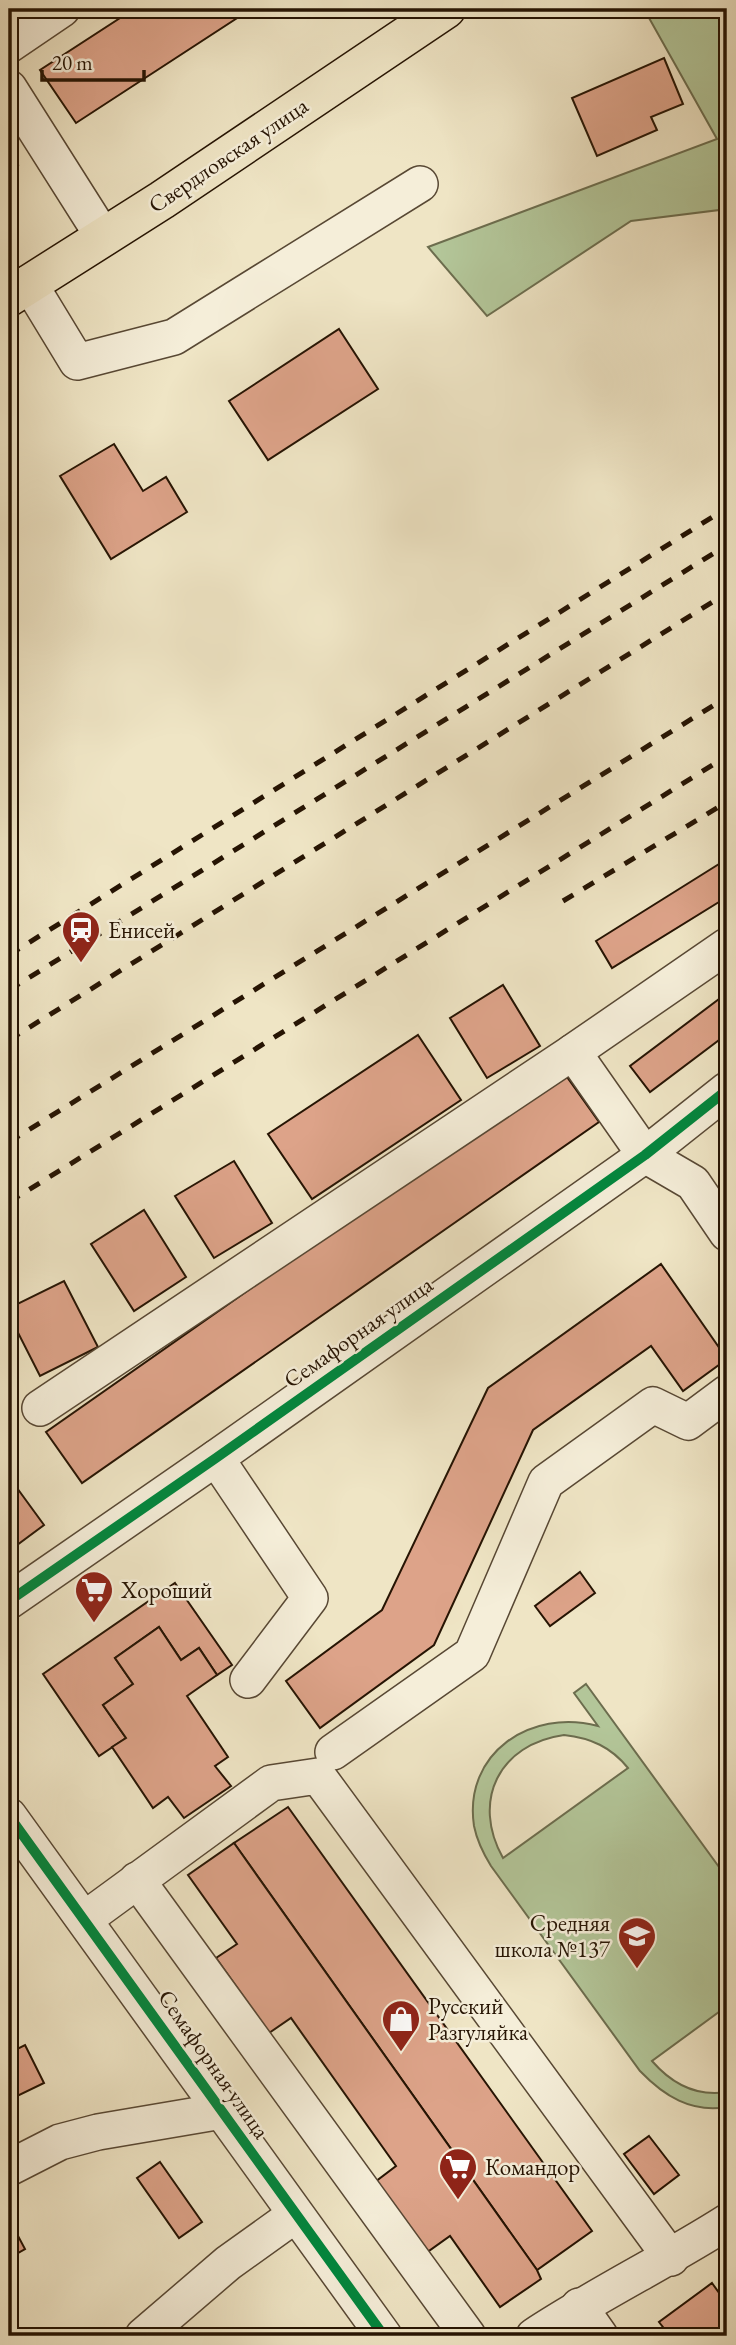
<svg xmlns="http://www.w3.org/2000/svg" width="736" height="2345" font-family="'EB Garamond',serif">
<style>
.green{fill:#b3c699;stroke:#6c6d4e;stroke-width:2;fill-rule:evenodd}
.building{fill:#dda389;stroke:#261403;stroke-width:2}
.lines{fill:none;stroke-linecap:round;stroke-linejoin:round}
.minor-casing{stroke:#584834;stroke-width:38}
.highway-casing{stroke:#261403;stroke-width:41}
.minor{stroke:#f5eed9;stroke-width:35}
.highway{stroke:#efe5c5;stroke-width:38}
.rail{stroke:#261403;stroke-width:5;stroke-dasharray:12 12;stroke-linecap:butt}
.cycleway-casing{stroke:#f5eed9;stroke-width:15}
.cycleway{stroke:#00873e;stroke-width:10}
.labels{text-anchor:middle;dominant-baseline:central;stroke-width:5;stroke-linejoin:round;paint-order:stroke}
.street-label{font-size:23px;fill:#261403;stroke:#f5eed9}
.poi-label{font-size:23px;fill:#261403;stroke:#f5eed9;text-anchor:start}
</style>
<rect width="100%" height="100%" fill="#efe5c5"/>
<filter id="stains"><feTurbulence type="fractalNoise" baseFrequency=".00286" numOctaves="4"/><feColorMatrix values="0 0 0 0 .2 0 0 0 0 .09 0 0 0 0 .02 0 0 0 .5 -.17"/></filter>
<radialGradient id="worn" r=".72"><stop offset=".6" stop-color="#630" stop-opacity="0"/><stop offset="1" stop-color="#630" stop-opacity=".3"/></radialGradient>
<g class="green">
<path d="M644 9H727V209L631 221 487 316 428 247 717 139Z"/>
<path d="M586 1684 727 1878V2006L652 2061C672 2084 696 2097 727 2092V2107C691 2113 664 2096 640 2071L491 1866C483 1853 477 1841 474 1826 463 1753 531 1708 598 1726L574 1693ZM564 1735C591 1738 611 1747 628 1768L503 1858C471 1801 499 1744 564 1735Z"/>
</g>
<g class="building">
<path d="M134 9H251L76 123 40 70Z"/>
<path d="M664 58 683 104 651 117 657 130 597 156 572 98Z"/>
<path d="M9 152 18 165 9 171Z"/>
<path d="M339 329 378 389 268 460 229 401Z"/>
<path d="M114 444 143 491 166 477 187 512 111 559 60 476Z"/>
<path d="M727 859V897L612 968 596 941Z"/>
<path d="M503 985 540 1046 487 1078 450 1018Z"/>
<path d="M727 993V1034L650 1092 630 1066Z"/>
<path d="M418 1035 461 1100 312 1199 268 1134Z"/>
<path d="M562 1070 599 1122 82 1483 46 1432Z"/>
<path d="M234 1161 272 1223 214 1258 175 1196Z"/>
<path d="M144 1210 186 1277 134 1311 91 1244Z"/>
<path d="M661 1264 727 1359 683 1391 651 1346 533 1430 434 1645 320 1728 286 1681 382 1610 488 1388Z"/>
<path d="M64 1281 98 1347 40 1376 9 1315V1308Z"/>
<path d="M9 1477 44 1525 9 1551Z"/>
<path d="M580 1572 595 1593 550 1626 535 1606Z"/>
<path d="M175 1583 232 1665 217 1675 199 1648 181 1660 159 1627 115 1658 133 1684 103 1705 126 1738 99 1756 43 1674Z"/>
<path d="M159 1627 181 1660 199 1648 217 1675 187 1696 228 1757 215 1766 231 1786 184 1818 168 1797 153 1808 112 1747 126 1738 103 1705 133 1684 115 1658Z"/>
<path d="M288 1807 592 2231 537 2270 234 1843Z"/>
<path d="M234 1843 537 2270 541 2279 500 2307 450 2236 426 2253 375 2182 396 2166 291 2018 269 2033 216 1958 237 1944 188 1875Z"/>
<path d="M25 2045 44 2083 9 2100V2053Z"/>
<path d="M649 2136 679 2175 654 2194 624 2154Z"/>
<path d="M160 2162 202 2222 179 2238 137 2178Z"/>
<path d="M9 2219 25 2249 9 2258Z"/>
<path d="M712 2283 727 2304V2336H670L659 2322Z"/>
</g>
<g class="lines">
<defs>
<g id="minor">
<path d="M9 45 62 9"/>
<path d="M9 88 104 238"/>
<path d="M29 283 77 362 174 337 420 184"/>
<path d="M573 1052 727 946"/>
<path d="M40 1408 573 1052 645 1155 693 1183 727 1233"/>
<path d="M216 1458 310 1598 248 1680"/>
<path d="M9 1601 216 1458 645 1155 727 1090"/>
<path d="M333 1752 472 1654 546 1482 653 1405 688 1422 727 1393"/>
<path d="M9 1816 384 2336"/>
<path d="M137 1880 468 2336"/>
<path d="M85 1919 271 1783 318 1776 671 2258"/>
<path d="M9 2168 60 2142 98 2132 222 2111"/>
<path d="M579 2306 600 2336"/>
<path d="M143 2336 228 2263 295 2215"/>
<path d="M534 2336C596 2295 664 2262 727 2222"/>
</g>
<path id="highway" d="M9 297 162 200 446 9"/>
</defs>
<use href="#minor" class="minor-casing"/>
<use href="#highway" class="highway-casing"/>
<use href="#minor" class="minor"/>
<use href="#highway" class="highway"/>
<g class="rail">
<path d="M563 901 727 802"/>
<path d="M9 955 727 508"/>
<path d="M9 990 727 545"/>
<path d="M9 1040 727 593"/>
<path d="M9 1142 727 697"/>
<path d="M9 1202 727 756"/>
</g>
<defs>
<g id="cycleway">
<path d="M9 1601 216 1458 645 1155 727 1090"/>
<path d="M9 1816 384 2336"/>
</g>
</defs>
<use href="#cycleway" class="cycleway-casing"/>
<use href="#cycleway" class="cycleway"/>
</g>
<defs>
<symbol id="station-pin" viewBox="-11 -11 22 30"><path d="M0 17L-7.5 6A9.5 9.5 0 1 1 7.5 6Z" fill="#8f2418" stroke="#f5eed9"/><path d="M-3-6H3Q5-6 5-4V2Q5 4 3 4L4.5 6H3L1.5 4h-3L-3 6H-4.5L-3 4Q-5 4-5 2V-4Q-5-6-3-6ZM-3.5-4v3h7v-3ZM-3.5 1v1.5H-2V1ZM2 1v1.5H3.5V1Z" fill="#fff"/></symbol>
<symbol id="supermarket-pin" viewBox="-11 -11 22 30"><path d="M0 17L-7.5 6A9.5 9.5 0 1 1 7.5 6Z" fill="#8f2418" stroke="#f5eed9"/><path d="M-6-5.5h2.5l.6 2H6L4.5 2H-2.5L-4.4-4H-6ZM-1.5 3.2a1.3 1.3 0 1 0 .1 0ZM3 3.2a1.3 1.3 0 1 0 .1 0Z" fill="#fff"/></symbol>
<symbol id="school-pin" viewBox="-11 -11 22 30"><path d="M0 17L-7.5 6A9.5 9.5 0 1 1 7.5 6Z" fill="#8f2418" stroke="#f5eed9"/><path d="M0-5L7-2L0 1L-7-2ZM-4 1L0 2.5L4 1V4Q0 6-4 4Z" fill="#fff"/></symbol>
<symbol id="shop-pin" viewBox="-11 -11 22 30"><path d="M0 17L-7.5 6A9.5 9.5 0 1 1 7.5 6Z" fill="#8f2418" stroke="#f5eed9"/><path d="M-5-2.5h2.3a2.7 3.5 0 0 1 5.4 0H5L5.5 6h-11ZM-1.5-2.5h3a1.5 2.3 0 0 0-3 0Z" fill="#fff"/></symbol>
</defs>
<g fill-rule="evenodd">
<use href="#station-pin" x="59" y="908" width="44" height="60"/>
<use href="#supermarket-pin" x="72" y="1568" width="44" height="60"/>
<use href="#school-pin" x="615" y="1914" width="44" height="60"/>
<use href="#shop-pin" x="379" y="1997" width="44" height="60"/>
<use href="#supermarket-pin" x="436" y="2145" width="44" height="60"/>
</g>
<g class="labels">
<g class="street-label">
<text transform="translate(228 155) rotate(-34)">Свердловская улица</text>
<text transform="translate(358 1332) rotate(-35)">Семафорная улица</text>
<text transform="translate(214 2064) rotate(55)">Семафорная улица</text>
</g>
<g class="poi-label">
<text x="108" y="930">Енисей</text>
<text x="121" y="1590">Хороший</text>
<text x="610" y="1923" text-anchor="end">Средняя<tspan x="610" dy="26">школа №137</tspan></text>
<text x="428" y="2006">Русский<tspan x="428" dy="26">Разгуляйка</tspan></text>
<text x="485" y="2167">Командор</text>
</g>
</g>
<rect width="736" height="2345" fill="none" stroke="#efe5c5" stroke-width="35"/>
<rect x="10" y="10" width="715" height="2324" fill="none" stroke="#261403" stroke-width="3.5"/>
<rect x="18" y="18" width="701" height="2310" fill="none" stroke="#261403" stroke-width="2"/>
<path d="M42 70v10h102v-10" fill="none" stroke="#261403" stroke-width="3.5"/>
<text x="52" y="70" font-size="21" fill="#261403" stroke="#f5eed9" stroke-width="5" paint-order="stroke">20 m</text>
<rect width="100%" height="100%" filter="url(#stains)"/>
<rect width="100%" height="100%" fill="url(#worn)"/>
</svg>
